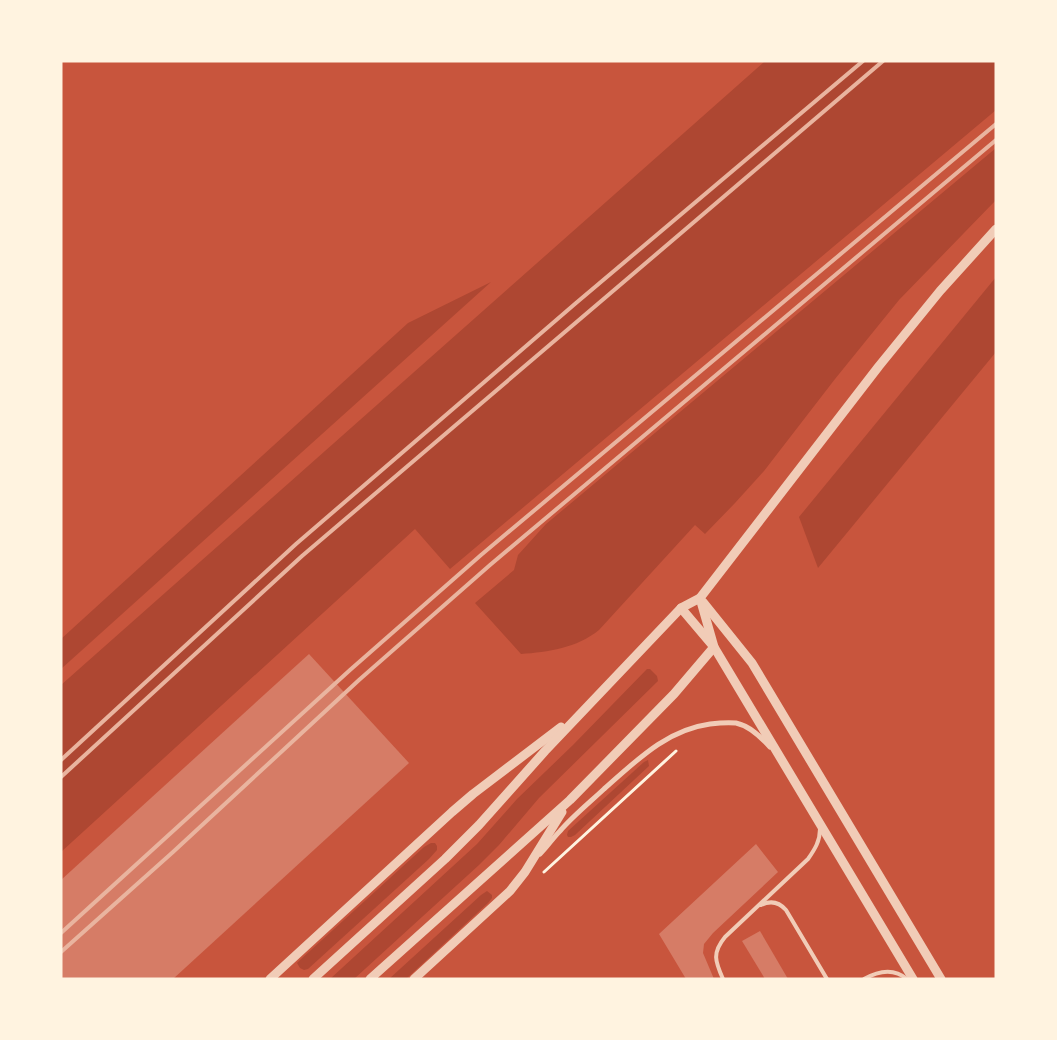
<svg xmlns="http://www.w3.org/2000/svg" width="1057" height="1040" font-family="Commissioner,sans-serif">
<style>
.green{fill:#ae4732}
.building{fill:#d67c66}
.lines{fill:none;stroke-linecap:round;stroke-linejoin:round}
.path{stroke:#fff3e0;stroke-width:3}
.service{stroke:#f1ccb7;stroke-width:4}
.minor{stroke:#f1ccb7;stroke-width:5}
.tertiary{stroke:#f1ccb7;stroke-width:9}
.rail{stroke:#e9b49f;stroke-width:4}
</style>
<rect width="100%" height="100%" fill="#c8553d"/>
<g class="green">
<path d="M765 61H996V110L450 569 415 529 61 852V685Z"/>
<path d="M996 148V200L899 300 835 379 764 471 735 503 705 534 695 525 599 630C577 648 548 652 521 654L475 603 514 570 518 555 546 524Z"/>
<path d="M996 277V352L818 568 799 517Z"/>
<path d="M491 282 61 669V639L408 323Z"/>
<path d="M647 669H650L657 676 658 681 539 798 499 845 479 865 354 979H330L477 844 517 799 573 745Z"/>
<path d="M648 760 649 766 575 835 571 837H568L567 835 568 831 644 762Z"/>
<path d="M431 843H435L437 846V850L429 859 308 969 304 970 300 968 297 963 300 960 424 847Z"/>
<path d="M487 891 492 895V898L488 903 406 979H389L481 895Z"/>
</g>
<g class="building">
<path d="M309 654 409 763 173 979H61V880Z"/>
<path d="M756 844 778 872 713 933 704 944 703 953 714 979H686L659 934Z"/>
<path d="M760 931 788 979H765L742 941Z"/>
</g>
<g class="lines">
<path class="path" d="M544 872 676 751"/>
<g class="service">
<path d="M761 905C771 900 779 902 786 910L827 979"/>
<path d="M723 979C715 961 712 953 725 937L808 859C815 849 820 841 820 829"/>
<path d="M864 979C878 971 894 968 907 979"/>
</g>
<path class="minor" d="M540 854C547 847 553 838 560 831 573 816 589 803 604 789 636 761 666 730 710 724 718 723 727 722 736 723 750 726 761 737 770 747"/>
<g class="tertiary">
<path d="M703 602 752 663 941 979"/>
<path d="M681 608 714 647 913 979"/>
<path d="M270 979 452 812 473 794 561 727"/>
<path d="M313 979 445 859 479 825 545 751 681 608 700 598 879 366 940 291 996 229"/>
<path d="M370 979 570 800 674 694 714 647 700 598"/>
<path d="M414 979 510 891 525 872 562 812"/>
</g>
<g class="rail">
<path d="M61 760 296 544 576 303 863 61"/>
<path d="M61 777 302 556 883 61"/>
<path d="M61 933 350 670 481 555 996 124"/>
<path d="M61 952 173 852 359 680 490 565 996 140"/>
</g>
</g>
<rect width="1057" height="1040" fill="none" stroke="#fff3e0" stroke-width="125"/>
</svg>
